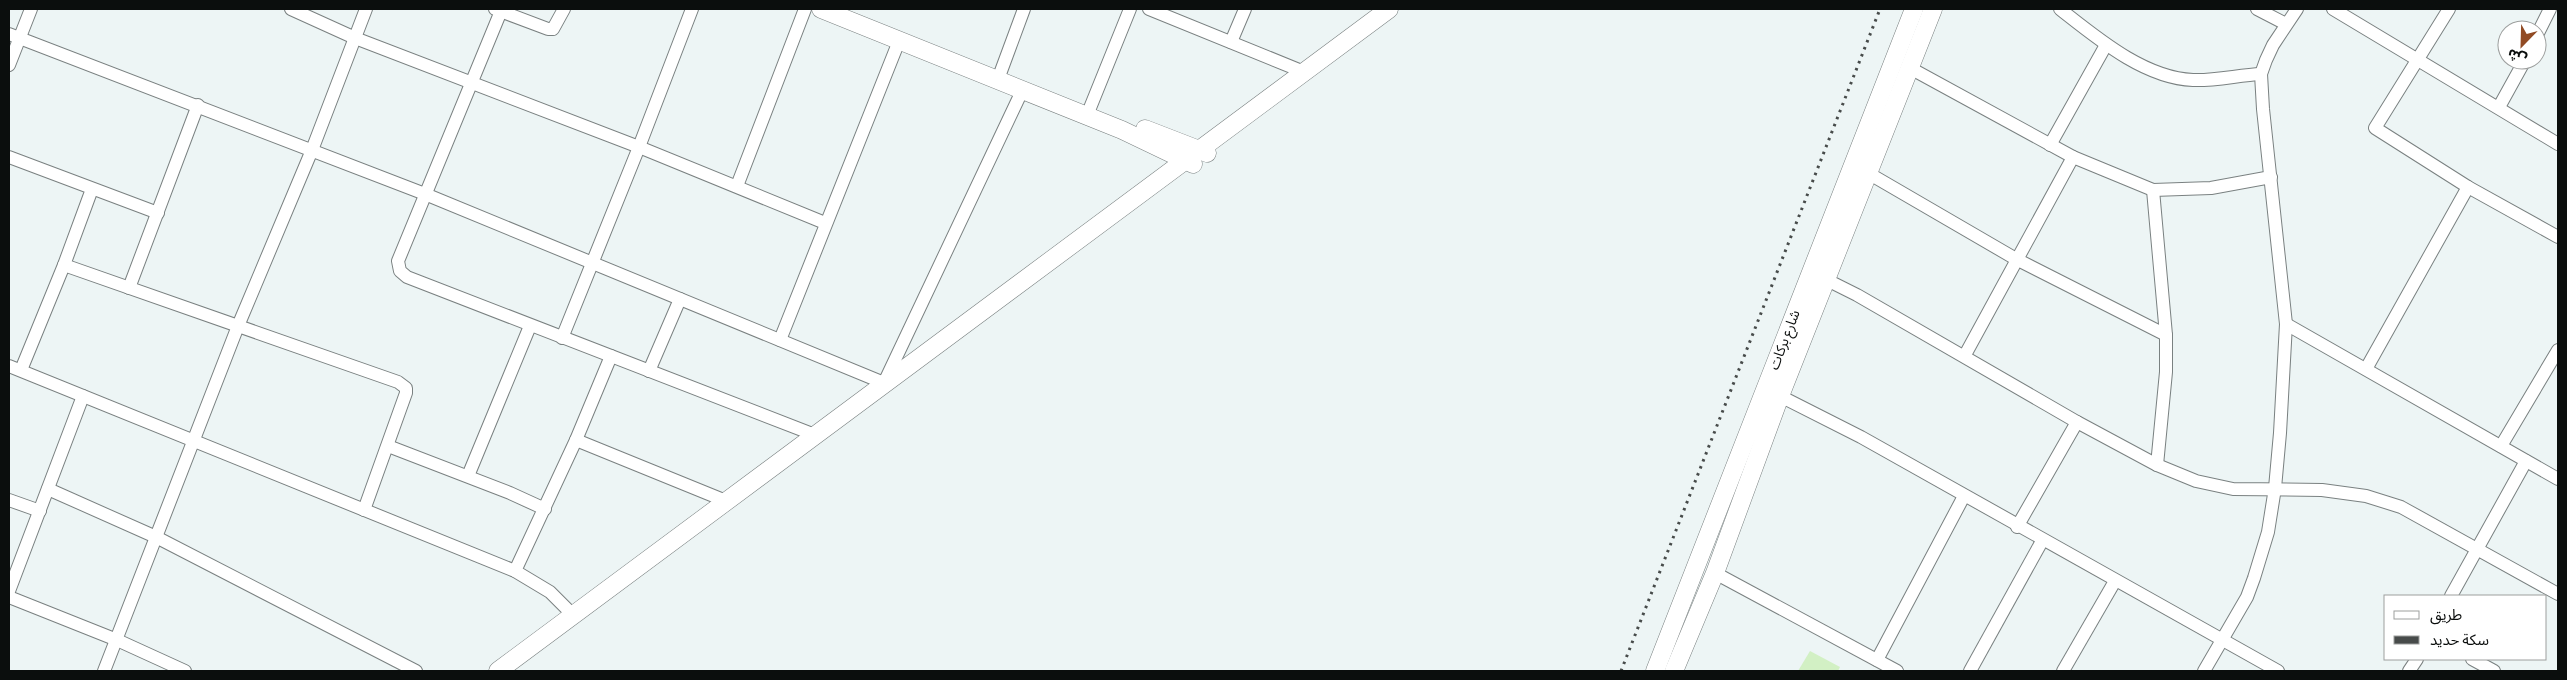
<svg xmlns="http://www.w3.org/2000/svg" width="2567" height="680" font-family="'Source Sans 3','Noto Sans Arabic',sans-serif">
<style>
.green{fill:#d2f0c4}
.lines{fill:none;stroke-linecap:round;stroke-linejoin:round}
.street-casing{stroke:#7a8181;stroke-width:14}
.secondary-casing{stroke:#7a8181;stroke-width:19}
.street{stroke:#fff;stroke-width:12}
.secondary{stroke:#fff;stroke-width:18}
.rail{stroke:#474b4a;stroke-width:3;stroke-dasharray:2.5 5;stroke-linecap:butt}
.labels{text-anchor:middle;dominant-baseline:central;stroke-width:4.5;stroke-linejoin:round;paint-order:stroke}
.street-label{font-size:14px;fill:#0b0e0d;stroke:#fff}
</style>
<rect width="100%" height="100%" fill="#edf5f5"/>
<path class="green" d="M1810 651 1840 667 1838 671H1798Z"/>
<g class="lines">
<defs>
<g id="street">
<path d="M291 9 355 38 639 147 825 223"/>
<path d="M495 9 548 29H553L564 9"/>
<path d="M1149 9 1304 72"/>
<path d="M2060 9C2097 38 2144 78 2193 80 2215 81 2239 75 2261 74"/>
<path d="M2257 9 2286 24"/>
<path d="M2333 9 2558 144"/>
<path d="M2449 9 2375 128 2468 187 2558 237"/>
<path d="M501 11 398 261 400 271 407 277 815 435"/>
<path d="M9 34 425 194 884 383 1022 91"/>
<path d="M2537 35 2550 9"/>
<path d="M1231 42 1245 9"/>
<path d="M9 65 31 9"/>
<path d="M1910 68 2073 157 2153 190 2211 188 2271 177"/>
<path d="M997 82 1024 9"/>
<path d="M2499 107 2525 60"/>
<path d="M1090 108 1130 9"/>
<path d="M2050 145 2106 45"/>
<path d="M9 157 158 213"/>
<path d="M1868 173 2016 259 2166 335"/>
<path d="M737 186 805 9"/>
<path d="M2153 190 2166 335V372L2157 465"/>
<path d="M64 265 398 382 406 388V393L364 510"/>
<path d="M1819 276 1857 295 2077 422 2157 465 2196 481 2233 489 2322 490 2366 496 2401 507 2558 594"/>
<path d="M129 288 198 105"/>
<path d="M2286 324 2558 479"/>
<path d="M562 338 639 147 692 9"/>
<path d="M780 340 899 41"/>
<path d="M1965 355 2073 157"/>
<path d="M9 366 515 571 550 592 573 615"/>
<path d="M2366 369 2468 187"/>
<path d="M21 370 64 265 92 189"/>
<path d="M649 371 680 299"/>
<path d="M1780 396 1861 437 2278 671"/>
<path d="M576 440 726 501"/>
<path d="M388 446 510 493 545 509"/>
<path d="M2501 446 2558 350"/>
<path d="M468 476 530 326"/>
<path d="M48 489 156 537 416 671"/>
<path d="M9 500 40 511"/>
<path d="M2017 527 2077 422"/>
<path d="M515 571 576 440 611 356"/>
<path d="M1715 573 1897 671"/>
<path d="M9 591 83 396"/>
<path d="M2451 596 2526 461"/>
<path d="M9 597 117 640 185 671"/>
<path d="M2472 659 2494 671"/>
<path d="M1877 660 1964 496"/>
<path d="M104 671 238 326 312 150 366 9"/>
<path d="M1970 671 2042 541"/>
<path d="M2063 671 2115 581"/>
<path d="M2204 671 2247 597 2254 578 2268 532 2275 488 2280 433 2286 324 2263 109 2261 74 2266 60 2273 45 2297 9"/>
<path d="M2409 671 2417 659"/>
</g>
<g id="secondary">
<path d="M821 9 1122 130 1193 164"/>
<path d="M1145 129 1207 153"/>
<path d="M498 671 1389 9"/>
<path d="M1655 671 1914 9"/>
<path d="M1674 671 1715 573 1780 396 1933 9"/>
</g>
</defs>
<use href="#street" class="street-casing"/>
<use href="#secondary" class="secondary-casing"/>
<use href="#street" class="street"/>
<use href="#secondary" class="secondary"/>
<path class="rail" d="M1621 671 1880 9"/>
</g>
<g class="labels">
<g class="street-label">
<text transform="translate(1785 340) rotate(-69)">شارع بركات</text>
</g>
</g>
<rect width="2567" height="680" fill="none" stroke="#0b0e0d" stroke-width="20"/>
<rect x="2384" y="595" width="162" height="65" fill="#ffffff" stroke="#9d9f9e"/>
<rect x="2394" y="611" width="25" height="8" fill="#ffffff" stroke="#9d9f9e"/>
<text x="2430" y="620" font-size="15" fill="#0b0e0d">طريق</text>
<rect x="2394" y="636" width="25" height="8" fill="#474b4a" stroke="#9d9f9e"/>
<text x="2430" y="645" font-size="15" fill="#0b0e0d">سكة حديد</text>
<g transform="translate(2522 45) rotate(203)"><circle r="24" fill="#ffffff" stroke="#9d9f9e"/>
<path d="M0-4L9 19L0 12L-9 19Z" fill="#914b24"/>
<text y="-8" font-size="14" font-weight="bold" text-anchor="middle" fill="#0b0e0d">ش</text>
</g>
</svg>
